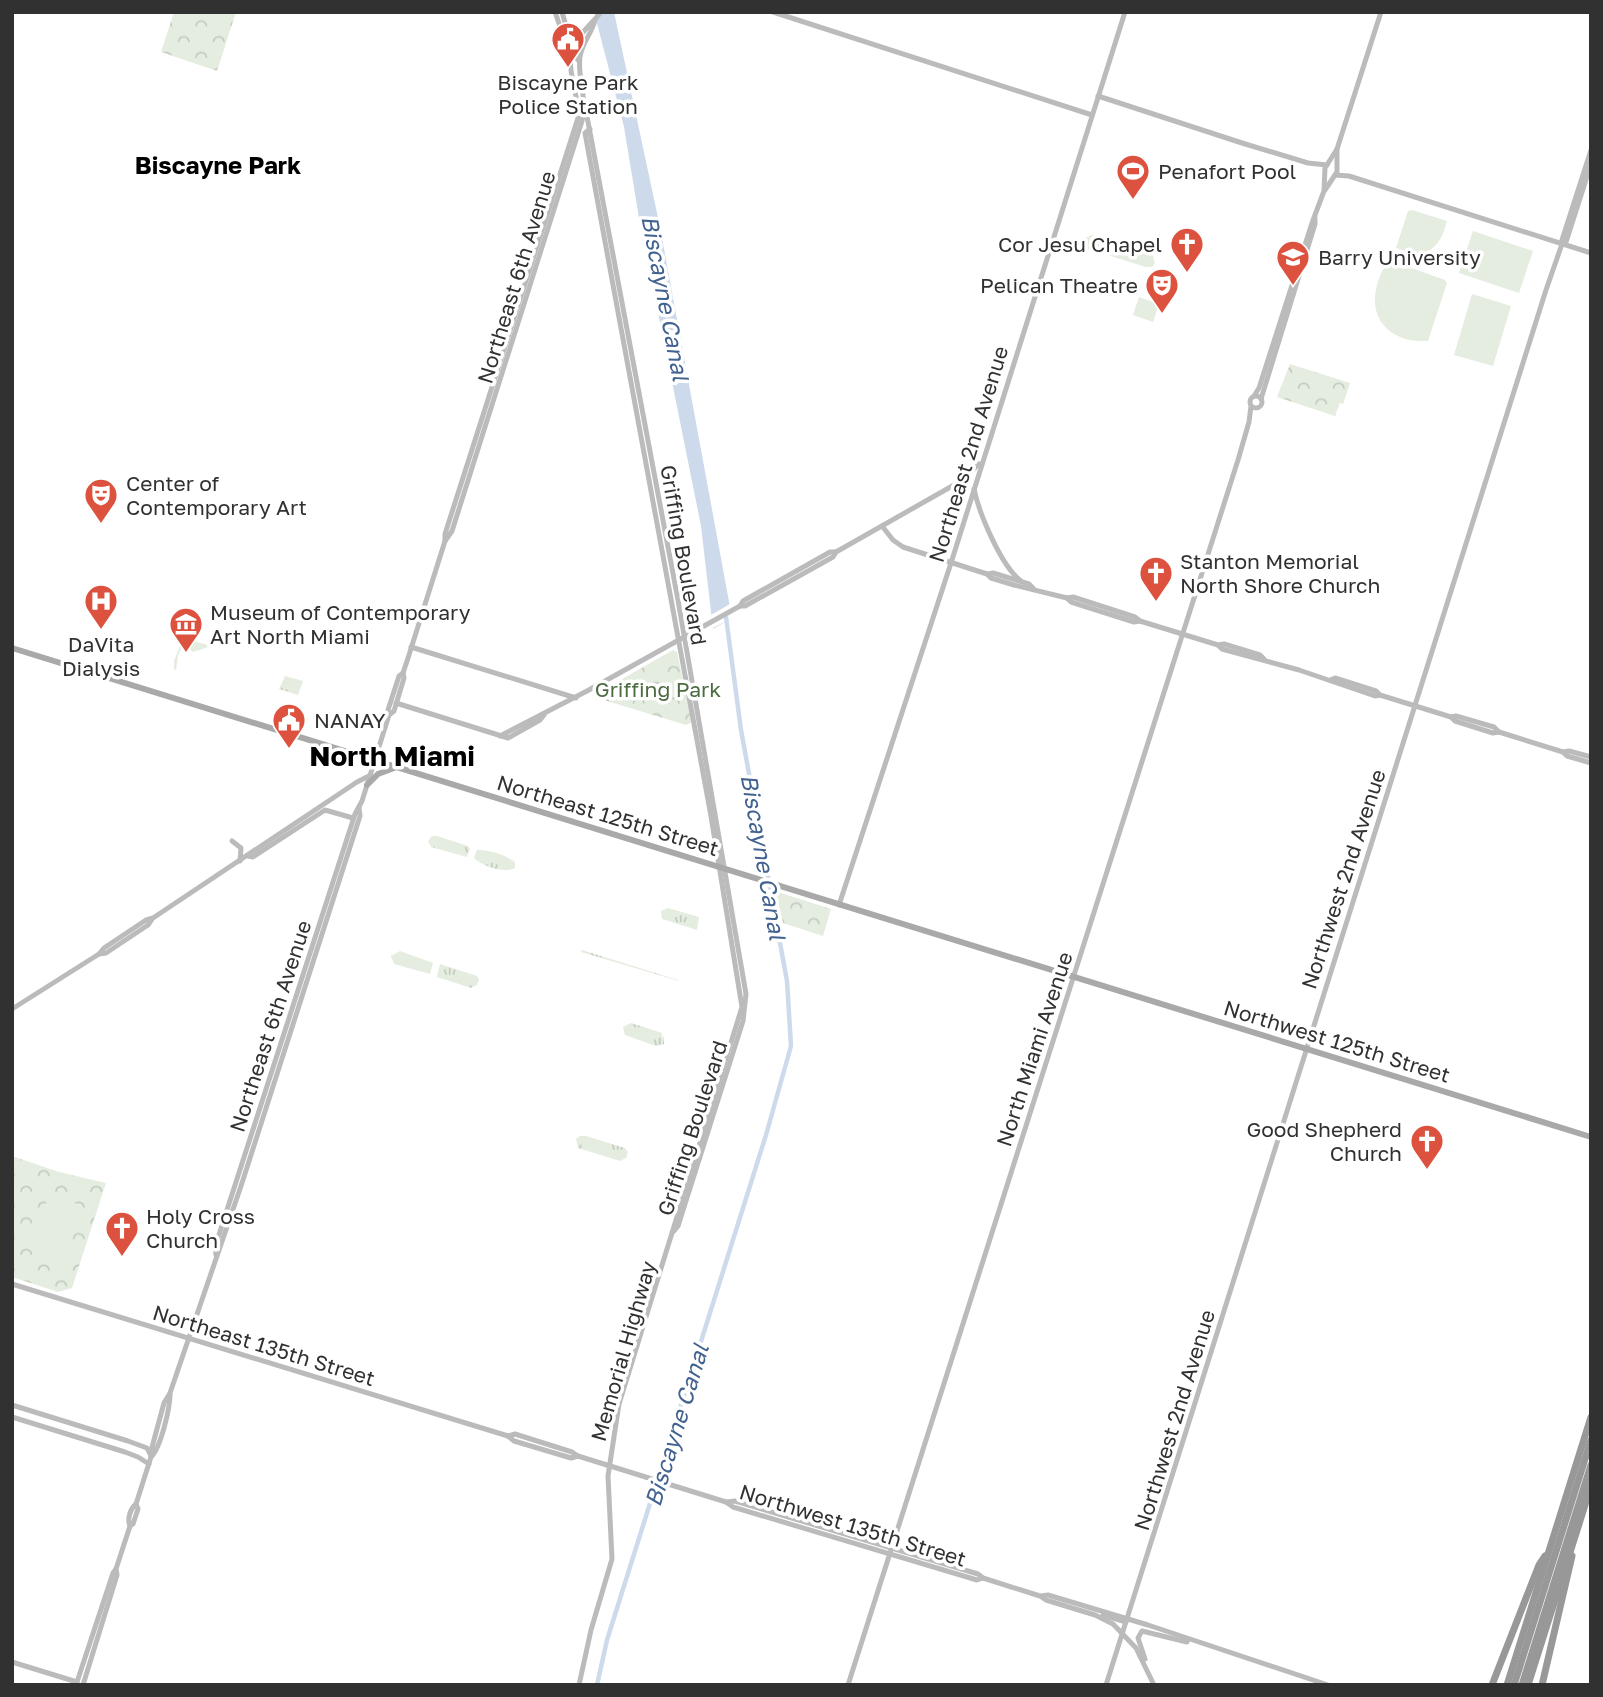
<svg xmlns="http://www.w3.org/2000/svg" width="1603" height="1697" font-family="'Golos Text',sans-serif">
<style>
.grass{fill:url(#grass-tufts)}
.park{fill:url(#park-crowns)}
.garden{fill:#e4ede0}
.water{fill:#cddaeb}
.pier{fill:#fff}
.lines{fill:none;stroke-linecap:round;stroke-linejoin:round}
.canal{stroke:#cddaeb;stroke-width:4.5}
.secondary{stroke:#bbb;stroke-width:5}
.primary{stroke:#a9a9a9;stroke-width:6}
.highway{stroke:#989898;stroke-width:7}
.labels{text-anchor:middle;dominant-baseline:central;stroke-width:7;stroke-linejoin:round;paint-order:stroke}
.poi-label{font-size:21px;fill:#313131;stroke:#fff;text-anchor:start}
.street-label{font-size:21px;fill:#313131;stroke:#fff}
.park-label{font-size:21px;fill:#4b6b40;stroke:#fff}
.water-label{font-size:23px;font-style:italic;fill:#426290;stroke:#fff}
.quarter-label{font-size:24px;font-weight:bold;fill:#000;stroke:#fff}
.district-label{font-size:28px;font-weight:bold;fill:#000;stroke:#fff}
</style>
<defs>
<pattern id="grass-tufts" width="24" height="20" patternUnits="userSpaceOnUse" patternTransform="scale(1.75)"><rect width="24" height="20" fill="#e4ede0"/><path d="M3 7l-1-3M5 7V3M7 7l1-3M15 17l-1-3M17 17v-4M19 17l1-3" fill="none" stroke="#c4ccc1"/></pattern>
<pattern id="park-crowns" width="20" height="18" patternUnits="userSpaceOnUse" patternTransform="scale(1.75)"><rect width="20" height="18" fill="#e4ede0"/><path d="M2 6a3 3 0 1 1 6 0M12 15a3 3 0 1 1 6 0" fill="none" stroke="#c4ccc1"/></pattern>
</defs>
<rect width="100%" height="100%" fill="#fff"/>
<g class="grass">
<path d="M1139 297 1159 304 1153 322 1133 315Z"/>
<path d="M183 638 211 646 193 652 184 644 178 655 176 670 174 669V661Z"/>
<path d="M285 676 303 681 298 695 279 689Z"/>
<path d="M432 836H437L468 846 470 849 467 857 431 847 428 841Z"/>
<path d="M477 850C488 849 506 855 515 862V868C504 874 482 866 474 858Z"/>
<path d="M668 908 699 917 697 930 662 919 661 911Z"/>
<path d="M582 950 678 980 679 981 581 952Z"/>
<path d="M400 951 433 963 430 974 394 964 391 956Z"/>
<path d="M440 964 477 976 479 980 477 985 471 988 437 977Z"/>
<path d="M631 1023 662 1033V1039L664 1035V1044L656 1046 625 1035 623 1027Z"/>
<path d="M586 1136 625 1148 628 1152 626 1158 620 1161 578 1148 576 1139 580 1136Z"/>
</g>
<g class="park">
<path d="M174 12H236L217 71 161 52Z"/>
<path d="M1290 364 1350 383 1343 404 1340 403 1335 416 1277 397Z"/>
<path d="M673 650 677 652 692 722 686 725 597 698 596 694Z"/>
<path d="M775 891 831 909 823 936 783 923Z"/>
<path d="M12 1156 59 1172 106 1183 72 1288 58 1292 12 1277Z"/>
</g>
<g class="garden">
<path d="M1412 210 1447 221C1439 251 1426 259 1396 248L1408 211Z"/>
<path d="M1473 231 1533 251 1519 293 1459 273Z"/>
<path d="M1092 235 1152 254 1155 263 1152 267H1146L1088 249 1084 241 1087 237Z"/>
<path d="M1389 260 1445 280 1447 283 1428 341C1419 341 1408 341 1400 337 1366 322 1371 285 1389 260Z"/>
<path d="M1472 294 1511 306 1493 366 1454 355Z"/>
<path d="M51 1197 78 1204 77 1206 80 1207 65 1266 62 1268 35 1261 33 1258 47 1199Z"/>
</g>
<path class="water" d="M594 12H614L660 227 732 618 713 629 701 526 639 218 624 127Z"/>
<path class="pier" d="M732 603 736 616 711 629 709 616Z"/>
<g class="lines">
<path class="canal" d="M597 1685 607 1640 766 1135 791 1046 787 981 741 730 726 617"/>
<g class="secondary">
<path d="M555 12 570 55"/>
<path d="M562 12 574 54 579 61"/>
<path d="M773 12 1092 115"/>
<path d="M557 47 561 46 564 40"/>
<path d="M1098 96 1242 143 1308 163 1327 165"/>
<path d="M585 106 678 600 746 994 743 1021 678 1226 674 1231"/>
<path d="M1335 175 1349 176 1591 253"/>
<path d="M1325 190 1337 172V149"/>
<path d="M1562 244V240L1591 150"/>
<circle cx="1256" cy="402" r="6"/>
<path d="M1254 396 1259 388 1312 223 1324 191 1325 168 1337 149 1381 12"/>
<path d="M1261 399 1315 224V218"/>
<path d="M974 489C979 513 1001 566 1021 581"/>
<path d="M882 526 893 540 903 547 987 574 991 578 1014 585 1067 598 1071 602 1134 622 1140 621"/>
<path d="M445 541V534L578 118C580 98 566 70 572 52 577 35 591 25 601 12"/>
<path d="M988 574 993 573 1029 584 1033 588"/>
<path d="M1067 598 1073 597 1135 617 1140 621 1218 645 1222 649 1299 670 1375 696 1380 695"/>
<path d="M740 606 743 601 830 552H836L961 481 979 464"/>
<path d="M1218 645 1224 644 1260 655 1264 659"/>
<path d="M411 647 576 698"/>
<path d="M1330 680 1335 678 1376 691 1380 695 1451 717 1455 721 1493 733 1499 732"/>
<path d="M396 703 508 738 540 720 544 715"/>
<path d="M389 715 388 710 399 676 403 673"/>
<path d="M1451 717 1456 716 1494 727 1499 732 1563 752 1567 756 1591 763"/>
<path d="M500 736 587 691 740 606H745L833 557 836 552"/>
<path d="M1563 752 1569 751 1591 757"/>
<path d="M232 841 241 848 240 861"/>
<path d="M248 856 253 857 325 810 353 818"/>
<path d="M839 905 951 563 1125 12"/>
<path d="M99 954 104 948 146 920 153 918 357 782 369 776"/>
<path d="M12 1009 99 954 106 953 148 925 152 919"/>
<path d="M216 1255 215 1247 355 814 362 801 389 715 394 711 404 678 403 673 409 655 445 541 452 531 582 121C588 99 577 79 580 57 582 43 592 33 595 20"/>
<path d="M12 1284 508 1436 514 1441 571 1458 578 1456"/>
<path d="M12 1405 128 1441 147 1448 150 1454"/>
<path d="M12 1417 125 1452 138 1457 149 1464"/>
<path d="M508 1436 515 1434 572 1452 578 1456 726 1502 733 1507 977 1580 983 1578"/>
<path d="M151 1457C161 1447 170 1408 170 1394"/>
<path d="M726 1502 735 1501 978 1574 983 1578 1040 1596 1046 1600 1095 1615 1113 1624 1136 1648 1154 1685"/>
<path d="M130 1526C127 1519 130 1509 136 1504"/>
<path d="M1041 1596 1048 1595 1148 1625 1328 1685"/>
<path d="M1103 1615 1126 1622"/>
<path d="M1145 1659 1138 1638 1142 1631 1187 1642"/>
<path d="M12 1662 77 1682"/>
<path d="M76 1685 113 1573 116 1569 130 1526 133 1524 138 1509 136 1504 151 1457V1451L164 1403 170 1393 241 1186 360 816 359 808"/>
<path d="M83 1685 117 1575 116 1569"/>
<path d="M579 1685 591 1630 612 1559 608 1476 619 1404 742 1007 711 816 585 133 590 129"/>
<path d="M848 1685 1238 460 1249 422 1251 406"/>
<path d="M1106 1685 1546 290 1562 244 1566 242 1591 164"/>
</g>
<g class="primary">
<path d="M12 648 1591 1137"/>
<path d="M367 785 378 774 394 768"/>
</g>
<g class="highway">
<path d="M1492 1685 1539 1565 1545 1556"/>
<path d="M1507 1685 1591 1417"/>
<path d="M1514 1685 1591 1440"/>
<path d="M1522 1685 1591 1465"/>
<path d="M1528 1685 1591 1486"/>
<path d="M1542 1685 1572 1556"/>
</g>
</g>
<defs>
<symbol id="civic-pin" viewBox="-11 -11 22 30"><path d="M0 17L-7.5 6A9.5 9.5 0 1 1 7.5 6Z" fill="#dd523e" stroke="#fff"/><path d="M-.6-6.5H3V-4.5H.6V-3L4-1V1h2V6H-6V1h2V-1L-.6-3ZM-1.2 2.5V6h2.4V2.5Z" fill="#fff"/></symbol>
<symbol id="stadium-pin" viewBox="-11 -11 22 30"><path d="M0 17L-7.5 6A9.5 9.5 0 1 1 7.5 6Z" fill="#dd523e" stroke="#fff"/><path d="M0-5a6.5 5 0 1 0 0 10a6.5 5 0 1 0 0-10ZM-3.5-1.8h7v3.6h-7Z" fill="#fff"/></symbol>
<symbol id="church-pin" viewBox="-11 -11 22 30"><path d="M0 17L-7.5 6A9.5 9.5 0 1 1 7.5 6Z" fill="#dd523e" stroke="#fff"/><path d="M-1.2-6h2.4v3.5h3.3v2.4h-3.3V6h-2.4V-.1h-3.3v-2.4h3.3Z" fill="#fff"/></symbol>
<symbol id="university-pin" viewBox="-11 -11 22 30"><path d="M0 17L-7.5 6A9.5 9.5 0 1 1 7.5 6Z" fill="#dd523e" stroke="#fff"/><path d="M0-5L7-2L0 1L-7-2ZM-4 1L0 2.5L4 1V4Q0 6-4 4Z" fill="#fff"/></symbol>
<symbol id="theatre-pin" viewBox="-11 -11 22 30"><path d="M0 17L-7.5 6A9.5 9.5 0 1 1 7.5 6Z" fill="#dd523e" stroke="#fff"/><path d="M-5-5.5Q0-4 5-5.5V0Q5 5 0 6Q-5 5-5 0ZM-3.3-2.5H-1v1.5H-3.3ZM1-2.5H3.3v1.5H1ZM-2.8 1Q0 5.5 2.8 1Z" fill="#fff"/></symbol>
<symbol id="hospital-pin" viewBox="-11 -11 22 30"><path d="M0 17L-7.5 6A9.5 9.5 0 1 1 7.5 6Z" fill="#dd523e" stroke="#fff"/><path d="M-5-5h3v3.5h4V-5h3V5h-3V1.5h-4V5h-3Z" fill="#fff"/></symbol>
<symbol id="museum-pin" viewBox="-11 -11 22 30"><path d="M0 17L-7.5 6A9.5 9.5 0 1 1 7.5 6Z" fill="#dd523e" stroke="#fff"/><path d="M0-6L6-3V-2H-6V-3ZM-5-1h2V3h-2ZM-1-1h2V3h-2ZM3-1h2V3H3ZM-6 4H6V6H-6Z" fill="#fff"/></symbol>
</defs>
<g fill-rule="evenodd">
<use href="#civic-pin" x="549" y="20" width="38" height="52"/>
<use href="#stadium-pin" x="1114" y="152" width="38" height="52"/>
<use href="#church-pin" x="1168" y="225" width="38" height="52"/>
<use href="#university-pin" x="1274" y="238" width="38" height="52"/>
<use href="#theatre-pin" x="1143" y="266" width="38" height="52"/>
<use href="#theatre-pin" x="82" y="476" width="38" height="52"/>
<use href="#church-pin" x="1137" y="554" width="38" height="52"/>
<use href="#hospital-pin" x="82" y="582" width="38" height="52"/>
<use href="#museum-pin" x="167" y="605" width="38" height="52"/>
<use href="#civic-pin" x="270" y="701" width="38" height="52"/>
<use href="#church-pin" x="1408" y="1122" width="38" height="52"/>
<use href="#church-pin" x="103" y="1209" width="38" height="52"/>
</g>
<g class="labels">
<g class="poi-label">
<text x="568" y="82" text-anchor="middle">Biscayne Park<tspan x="568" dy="24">Police Station</tspan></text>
<text x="1158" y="171">Penafort Pool</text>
<text x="1162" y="244" text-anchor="end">Cor Jesu Chapel</text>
<text x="1318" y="257">Barry University</text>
<text x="1138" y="285" text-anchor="end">Pelican Theatre</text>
<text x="126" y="483">Center of<tspan x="126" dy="24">Contemporary Art</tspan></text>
<text x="1180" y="561">Stanton Memorial<tspan x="1180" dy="24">North Shore Church</tspan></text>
<text x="210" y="612">Museum of Contemporary<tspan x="210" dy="24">Art North Miami</tspan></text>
<text x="101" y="644" text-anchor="middle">DaVita<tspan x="101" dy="24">Dialysis</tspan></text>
<text x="314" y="720">NANAY</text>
<text x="1402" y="1129" text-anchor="end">Good Shepherd<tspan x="1402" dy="24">Church</tspan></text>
<text x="146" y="1216">Holy Cross<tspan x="146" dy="24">Church</tspan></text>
</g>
<g class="street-label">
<text transform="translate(516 277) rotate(-73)">Northeast 6th Avenue</text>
<text transform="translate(968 454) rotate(-73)">Northeast 2nd Avenue</text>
<text transform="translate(684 555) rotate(80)">Griffing Boulevard</text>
<text transform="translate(608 815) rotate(17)">Northeast 125th Street</text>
<text transform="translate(1343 879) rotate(-72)">Northwest 2nd Avenue</text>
<text transform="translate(270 1026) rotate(-72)">Northeast 6th Avenue</text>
<text transform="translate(1337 1041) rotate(17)">Northwest 125th Street</text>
<text transform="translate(1034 1049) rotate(-72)">North Miami Avenue</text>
<text transform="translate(692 1128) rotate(-72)">Griffing Boulevard</text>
<text transform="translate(264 1345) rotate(17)">Northeast 135th Street</text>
<text transform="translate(623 1351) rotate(-74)">Memorial Highway</text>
<text transform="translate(1174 1420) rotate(-73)">Northwest 2nd Avenue</text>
<text transform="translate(853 1525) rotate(17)">Northwest 135th Street</text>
</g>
<g class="park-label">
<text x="658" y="689">Griffing Park</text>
</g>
<g class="water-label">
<text transform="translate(666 298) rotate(79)">Biscayne Canal</text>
<text transform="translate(764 857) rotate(80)">Biscayne Canal</text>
<text transform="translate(676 1425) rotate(-73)">Biscayne Canal</text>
</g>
<g class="quarter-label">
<text x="218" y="164">Biscayne Park</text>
</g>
<g class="district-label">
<text x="392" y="755">North Miami</text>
</g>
</g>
<rect width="1603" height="1697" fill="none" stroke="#313131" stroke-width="28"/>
</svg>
